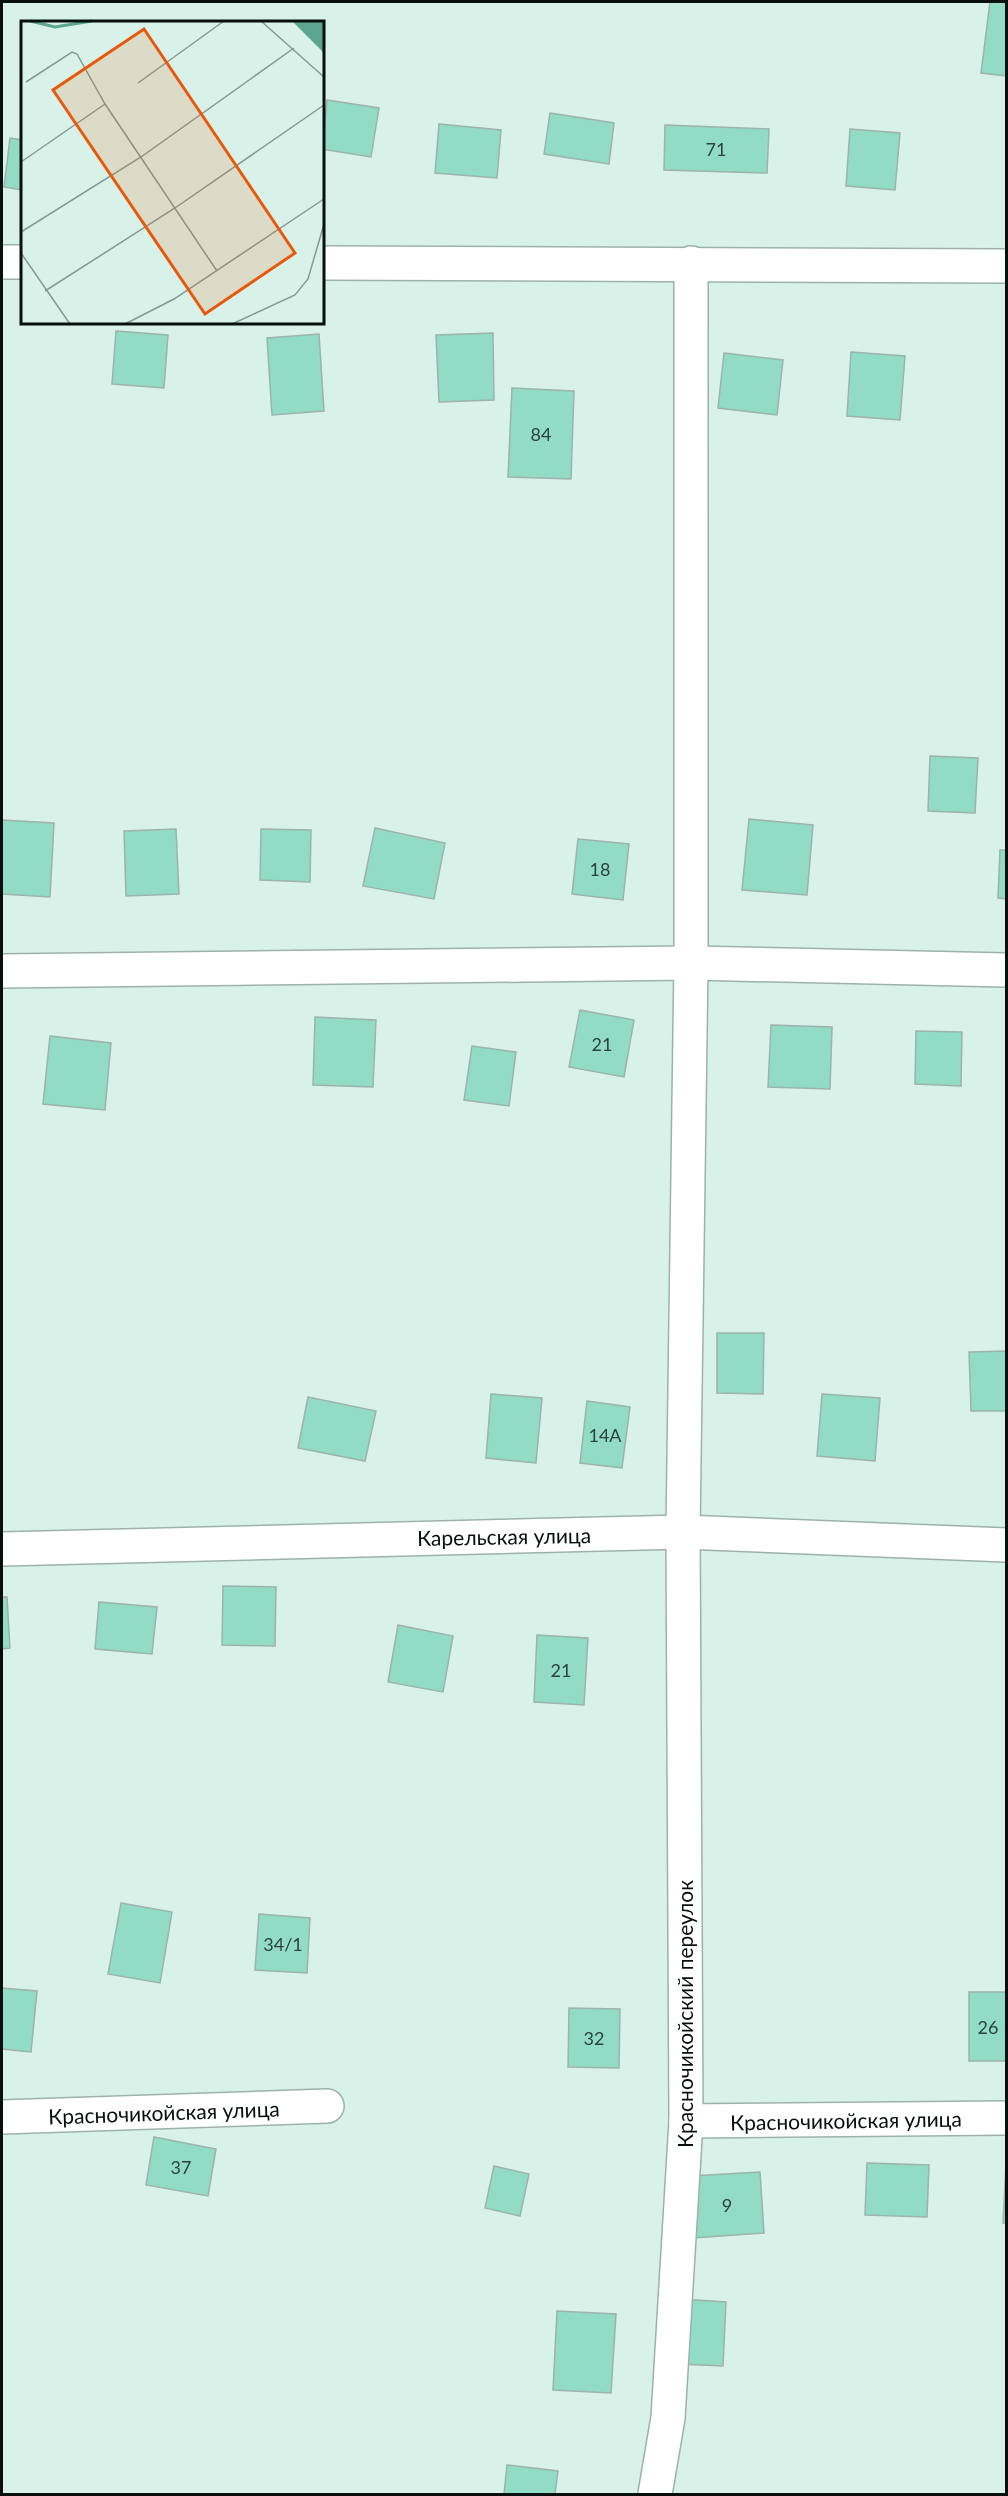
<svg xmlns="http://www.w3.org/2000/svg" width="1008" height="2496" font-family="Lato,sans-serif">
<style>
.building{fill:#92dcc5;stroke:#9cb3ab;stroke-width:1.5}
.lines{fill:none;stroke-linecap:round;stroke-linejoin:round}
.minor-casing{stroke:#9bb2aa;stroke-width:36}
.minor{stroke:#fff;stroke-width:33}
.labels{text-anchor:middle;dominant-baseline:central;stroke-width:5;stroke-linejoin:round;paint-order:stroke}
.number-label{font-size:18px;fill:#2a433b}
.street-label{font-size:21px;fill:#08100d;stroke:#fff}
.inset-river{fill:none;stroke:#5ca68f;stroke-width:3}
.inset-road{fill:none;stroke:#859891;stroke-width:1.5}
.view{fill:#e8590c;fill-opacity:0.15;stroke:#e8590c;stroke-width:3}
.inset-edge{fill:none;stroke:#08100d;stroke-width:3}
</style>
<rect width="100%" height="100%" fill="#d9f2e9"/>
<g class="building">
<path d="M990 2H1006V76L981 73Z"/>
<path d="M327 100 379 108 371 157 322 149Z"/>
<path d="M550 113 614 123 609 164 544 154Z"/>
<path d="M439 124 501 130 497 178 435 173Z"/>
<path d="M665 125 769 129 767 173 664 170Z"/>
<path d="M850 129 900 133 895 190 846 186Z"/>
<path d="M10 138 22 140V190L4 187Z"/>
<path d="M116 331 168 335 164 388 112 384Z"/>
<path d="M493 333 494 400 439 402 436 335Z"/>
<path d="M319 334 324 411 272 415 267 338Z"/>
<path d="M851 352 905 356 900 420 847 416Z"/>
<path d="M724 353 783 360 777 415 718 408Z"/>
<path d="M512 388 574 391 571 479 508 477Z"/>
<path d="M930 756 978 758 975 813 928 811Z"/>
<path d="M749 819 813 825 807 895 742 890Z"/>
<path d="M2 820 54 823 50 897 2 894Z"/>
<path d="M375 828 445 843 434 899 363 886Z"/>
<path d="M176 829 179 894 126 896 124 831Z"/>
<path d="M261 829 311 830 310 882 260 880Z"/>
<path d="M578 839 629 844 623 900 572 894Z"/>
<path d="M1000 850H1006V899L998 898Z"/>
<path d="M580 1010 634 1020 624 1077 569 1067Z"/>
<path d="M315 1017 376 1020 373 1087 313 1085Z"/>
<path d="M771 1025 832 1027 830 1089 768 1087Z"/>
<path d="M916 1031 962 1032 961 1086 915 1084Z"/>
<path d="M50 1036 111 1043 105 1110 43 1104Z"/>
<path d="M472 1046 516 1052 509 1106 464 1100Z"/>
<path d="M717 1333H764L763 1394 717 1393Z"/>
<path d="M1006 1351V1411H971L969 1352Z"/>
<path d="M491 1394 542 1398 536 1463 486 1458Z"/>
<path d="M822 1394 880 1398 875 1461 817 1456Z"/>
<path d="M308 1397 376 1411 365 1461 298 1448Z"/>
<path d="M587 1401 630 1407 622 1468 580 1463Z"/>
<path d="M223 1586 276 1587 275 1646 222 1645Z"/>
<path d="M2 1597H7L10 1648 2 1649Z"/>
<path d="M99 1602 157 1607 152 1654 95 1649Z"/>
<path d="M398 1625 453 1636 443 1692 388 1682Z"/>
<path d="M537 1635 588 1638 584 1705 534 1702Z"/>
<path d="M121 1903 172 1912 160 1983 108 1974Z"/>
<path d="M259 1914 310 1918 307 1973 255 1970Z"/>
<path d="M2 1988 37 1991 31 2052 2 2049Z"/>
<rect x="969" y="1992" width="37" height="69"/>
<path d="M569 2008 620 2009 619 2068 568 2067Z"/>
<path d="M154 2137 216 2149 208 2196 146 2185Z"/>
<path d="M867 2163 929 2165 927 2217 865 2215Z"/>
<path d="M1006 2165V2223H1003Z"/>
<path d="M494 2166 529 2174 520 2216 485 2208Z"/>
<path d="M760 2172 764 2233 693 2238 690 2176Z"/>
<path d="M681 2299 726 2302 723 2366 678 2364Z"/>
<path d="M557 2311 616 2314 611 2393 553 2390Z"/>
<path d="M507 2465 558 2471 555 2494H504Z"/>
</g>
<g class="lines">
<defs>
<g id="minor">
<path d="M2 262H22"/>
<path d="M322 263 1006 266"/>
<path d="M2 971 691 963 1006 970"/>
<path d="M2 1549 683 1532 1006 1545"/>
<path d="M2 2117 327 2106"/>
<path d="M686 2121 1006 2118"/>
<path d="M655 2494 668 2418 686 2121 683 1532 691 963V263"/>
</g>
</defs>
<use href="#minor" class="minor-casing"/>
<use href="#minor" class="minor"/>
</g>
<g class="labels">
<g class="number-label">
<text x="716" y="149">71</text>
<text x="541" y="434">84</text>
<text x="600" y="869">18</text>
<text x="602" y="1044">21</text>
<text x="605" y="1435">14А</text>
<text x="561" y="1670">21</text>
<text x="283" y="1944">34/1</text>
<text x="988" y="2027">26</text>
<text x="594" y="2038">32</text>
<text x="181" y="2167">37</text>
<text x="727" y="2205">9</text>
</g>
<g class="street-label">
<text transform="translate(504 1536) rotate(-1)">Карельская улица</text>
<text transform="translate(684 2014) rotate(-90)">Красночикойский переулок</text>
<text transform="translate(164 2112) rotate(-2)">Красночикойская улица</text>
<text transform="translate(846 2120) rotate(-1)">Красночикойская улица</text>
</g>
</g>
<g transform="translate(21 21)">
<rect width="303" height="303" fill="#d9f2e9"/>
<path d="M271 0H303V33L300 29Z" fill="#5ca68f"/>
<path class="inset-river" d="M9 0 34 6 71 0"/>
<path class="inset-road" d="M240 0 303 56M5 61 51 31 56 33 84 83 196 250M117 62 203 0M0 141 84 83M0 211 120 136 273 27M0 232 49 303M24 270 154 187 303 84M104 303 153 278 303 178M211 303 274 274 287 258 303 203"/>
<path class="view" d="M123 8 274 232 184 293 32 69Z"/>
<rect width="303" height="303" class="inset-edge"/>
</g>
<rect width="1008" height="2496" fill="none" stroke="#08100d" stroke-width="6"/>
</svg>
